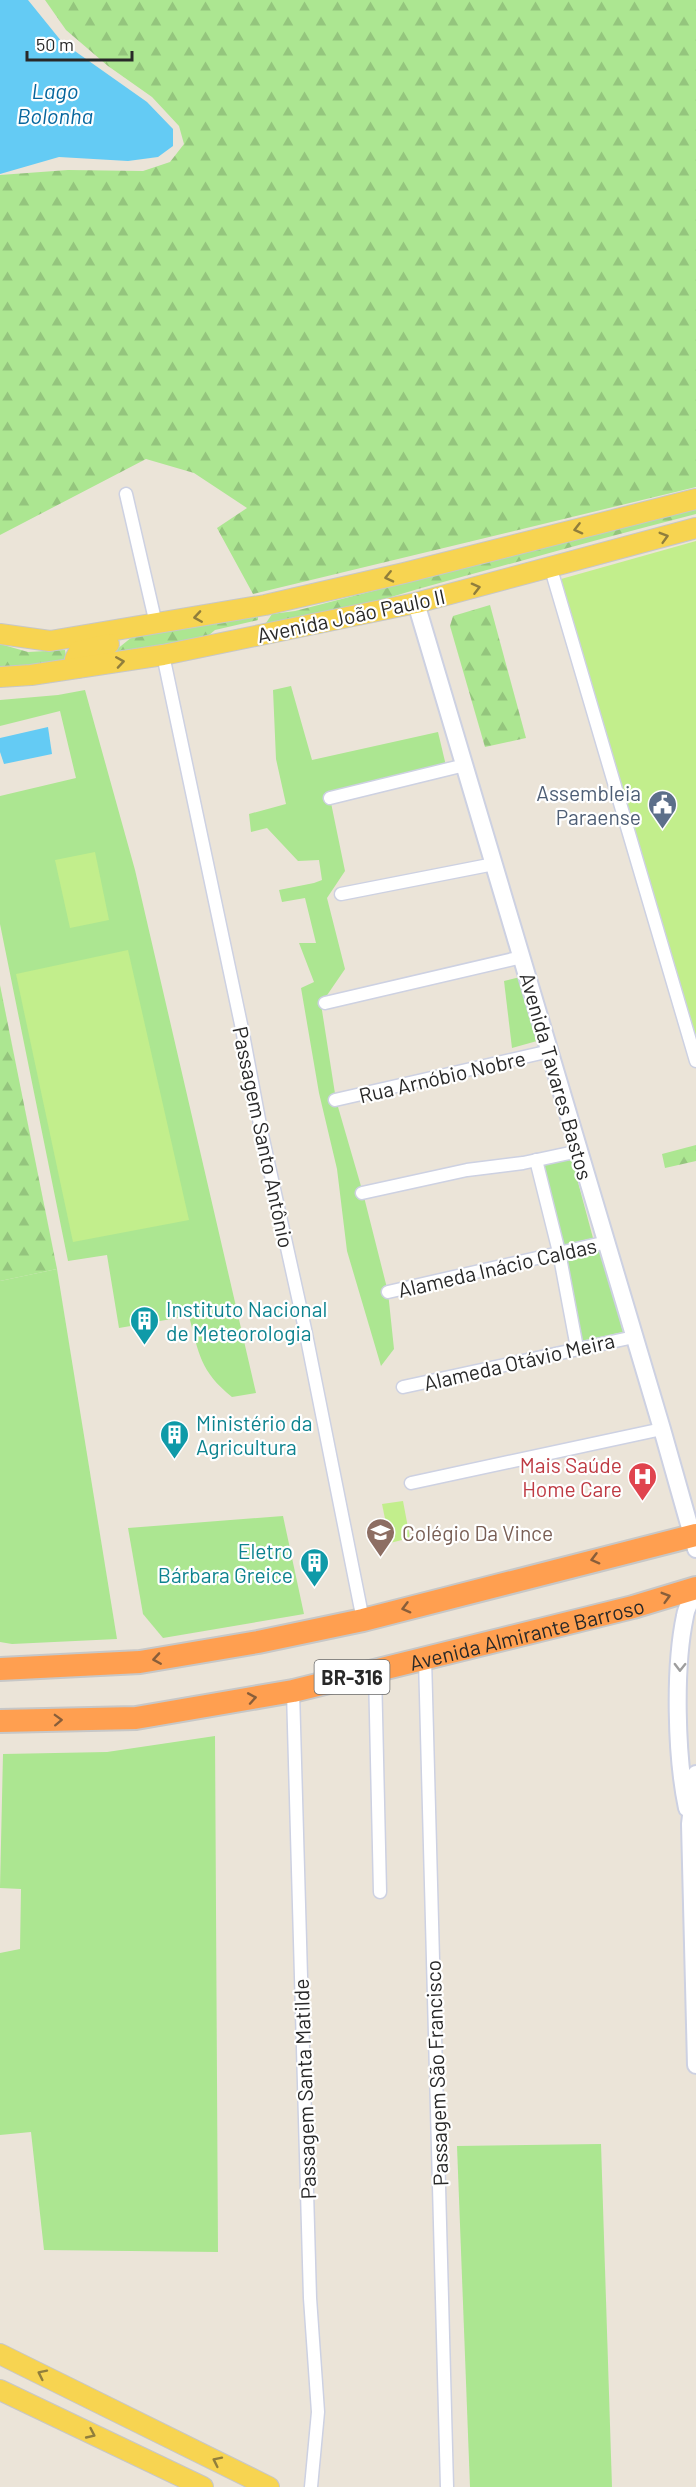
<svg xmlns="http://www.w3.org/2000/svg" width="696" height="2487" font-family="Barlow,sans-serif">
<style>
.grass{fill:#ace691}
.forest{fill:url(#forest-firs)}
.pitch{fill:#c2ee8c}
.water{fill:#64cbf4}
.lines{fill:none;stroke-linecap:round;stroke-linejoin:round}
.street-casing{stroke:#cdd1e2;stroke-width:15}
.secondary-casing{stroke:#cdd1e2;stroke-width:20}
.primary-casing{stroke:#c7c7c7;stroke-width:22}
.highway-casing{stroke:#c7c7c7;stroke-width:26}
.street{stroke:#fff;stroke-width:12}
.secondary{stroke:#fff;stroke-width:16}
.primary{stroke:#f7d451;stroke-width:20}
.highway{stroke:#ff9f50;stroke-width:22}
.oneway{stroke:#907e3c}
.oneway2{stroke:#895e3a}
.oneway3{stroke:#9e9e9e}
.labels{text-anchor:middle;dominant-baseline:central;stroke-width:4.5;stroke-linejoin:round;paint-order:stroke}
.shield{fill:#fff;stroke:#686868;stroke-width:1.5}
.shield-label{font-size:20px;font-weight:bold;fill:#282828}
.street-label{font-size:21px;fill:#282828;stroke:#fff}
.service-label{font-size:21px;fill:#4e5e75;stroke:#fff;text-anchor:end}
.culture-label{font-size:21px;fill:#0d838f;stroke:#fff;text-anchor:start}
.health-label{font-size:21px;fill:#be3a42;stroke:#fff;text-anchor:end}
.education-label{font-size:21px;fill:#785e54;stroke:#fff;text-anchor:start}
.water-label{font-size:22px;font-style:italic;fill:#06669d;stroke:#fff}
</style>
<defs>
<pattern id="forest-firs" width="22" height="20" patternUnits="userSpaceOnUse" patternTransform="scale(1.5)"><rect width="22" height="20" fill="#ace691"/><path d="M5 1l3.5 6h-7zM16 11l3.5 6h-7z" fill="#94c57d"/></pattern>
</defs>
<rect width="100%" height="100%" fill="#ebe4d8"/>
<g class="grass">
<path d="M291 686 312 760 438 732 447 770 330 798 345 871 327 898 345 969 321 1004 336 1100 363 1193 388 1292 394 1349 381 1366 347 1251 337 1169 319 1093 301 988 314 982 299 943H316L305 898 282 902 279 890 314 883 322 880 319 860 298 861 267 828 251 832 249 814 286 804 276 759 273 690Z"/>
<path d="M85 690 135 870 256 1393 232 1397C200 1371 199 1354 189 1316L119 1328 107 1255 68 1261 0 924V796L76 778 60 711 0 726V700L58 695Z"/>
<path d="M520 977 537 1041 512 1048 504 981Z"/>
<path d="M572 1160 593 1238 559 1246 542 1163Z"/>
<path d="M601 1250 623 1332 581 1341 562 1259Z"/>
<path d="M57 1269 117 1639 12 1644 0 1642V1281Z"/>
<path d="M283 1516 304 1614 163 1638 143 1614 128 1528Z"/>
<path d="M215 1736 218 2252 44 2250 31 2132 0 2135V1953L20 1949 21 1889 0 1888 3 1754 107 1752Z"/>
<path d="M601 2144 612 2487H470L457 2146Z"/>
</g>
<g class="forest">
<path d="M45 0H696V487L253 594 217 528 247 508 194 473 146 459 0 535V175L68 170 143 171 170 162 184 144 179 126 152 97 108 66 66 30Z"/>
<path d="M696 508V514C603 538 510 564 418 589 369 603 317 623 266 623L272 614 295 611Z"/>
<path d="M490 605 526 738 485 747 450 626 453 616Z"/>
<path d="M258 613V620L215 630 202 641 81 663 116 650 132 637Z"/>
<path d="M0 644 28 652 65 650 67 664 0 669Z"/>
<path d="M0 985 57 1269 0 1281Z"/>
<path d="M696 1145V1161L665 1168 662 1154Z"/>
</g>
<g class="pitch">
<path d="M696 541V1059L554 581Z"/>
<path d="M95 852 109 920 70 928 55 860Z"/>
<path d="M128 950 189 1220 73 1242 16 974Z"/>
<path d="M403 1501 410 1538 390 1543 382 1504Z"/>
</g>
<g class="water">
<path d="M0 0H28L62 42 147 102 173 129V146L158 157 128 161 59 157 0 174Z"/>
<path d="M48 727 52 754 4 764 0 752V738Z"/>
</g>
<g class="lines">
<defs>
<g id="street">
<path d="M126 494 156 624"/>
<path d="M551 569 696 1061"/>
<path d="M163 655 242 1029 261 1130 305 1329 363 1620"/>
<path d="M330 798 465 765"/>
<path d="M341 894 494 864"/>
<path d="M325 1003 522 957"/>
<path d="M335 1100 550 1051"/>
<path d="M536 1160 559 1252 577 1348"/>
<path d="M362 1193 467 1170 523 1163 579 1151"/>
<path d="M388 1292 607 1242"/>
<path d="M403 1387 634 1337"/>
<path d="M411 1483 662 1429"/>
<path d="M425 1658 447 2487"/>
<path d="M375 1671 380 1892"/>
<path d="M293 1691 310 2298 318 2412 311 2487"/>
</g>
<g id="secondary">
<path d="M416 603 662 1429 696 1549"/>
<path d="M696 1774 690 1824 696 2065"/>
<path d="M687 1808C676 1756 674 1668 685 1616 686 1607 692 1599 696 1591"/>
</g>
<g id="primary">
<path d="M0 634 50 641 265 605 404 573 696 499"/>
<path d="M77 668 75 659 79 651 109 644"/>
<path d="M0 677 31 675 163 655 416 603 696 528"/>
<path d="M0 2354 269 2487"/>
<path d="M0 2390 203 2487"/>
</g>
<g id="highway">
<path d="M0 1669 140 1662 258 1642 363 1620 696 1535"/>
<path id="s1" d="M0 1721 136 1718 293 1691 633 1607 696 1588"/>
</g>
</defs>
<use href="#street" class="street-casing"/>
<use href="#secondary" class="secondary-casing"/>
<use href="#primary" class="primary-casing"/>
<use href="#highway" class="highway-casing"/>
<use href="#street" class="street"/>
<use href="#secondary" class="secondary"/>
<use href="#primary" class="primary"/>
<use href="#highway" class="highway"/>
</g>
<defs><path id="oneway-chevron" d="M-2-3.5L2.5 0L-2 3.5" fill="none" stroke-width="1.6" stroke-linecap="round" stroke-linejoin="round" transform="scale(1.5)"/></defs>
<g class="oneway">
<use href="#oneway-chevron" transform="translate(578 529) rotate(166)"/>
<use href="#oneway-chevron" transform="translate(664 537) rotate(-16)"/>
<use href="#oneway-chevron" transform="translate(389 577) rotate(167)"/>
<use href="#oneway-chevron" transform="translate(476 588) rotate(-14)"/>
<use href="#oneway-chevron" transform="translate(198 617) rotate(171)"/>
<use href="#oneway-chevron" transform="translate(120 662) rotate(-9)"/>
<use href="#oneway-chevron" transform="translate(42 2374) rotate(-154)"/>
<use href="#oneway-chevron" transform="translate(91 2434) rotate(25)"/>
<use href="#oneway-chevron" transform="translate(217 2461) rotate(-154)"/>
</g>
<g class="oneway2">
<use href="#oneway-chevron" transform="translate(595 1559) rotate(165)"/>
<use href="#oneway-chevron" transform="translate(666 1597) rotate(-16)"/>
<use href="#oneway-chevron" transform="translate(406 1608) rotate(165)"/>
<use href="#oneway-chevron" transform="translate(157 1659) rotate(171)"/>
<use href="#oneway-chevron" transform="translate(252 1698) rotate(-10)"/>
<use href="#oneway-chevron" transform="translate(58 1720) rotate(-2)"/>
</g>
<use class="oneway3" href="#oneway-chevron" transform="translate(680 1667) rotate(91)"/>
<defs>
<symbol id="civic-pin" viewBox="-11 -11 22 30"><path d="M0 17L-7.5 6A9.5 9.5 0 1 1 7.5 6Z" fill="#5c6f8a" stroke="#fff"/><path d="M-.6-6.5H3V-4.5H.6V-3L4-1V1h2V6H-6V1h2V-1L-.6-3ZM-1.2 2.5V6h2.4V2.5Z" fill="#fff"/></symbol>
<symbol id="building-pin" viewBox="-11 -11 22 30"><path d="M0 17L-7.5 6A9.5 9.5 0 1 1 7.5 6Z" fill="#0f9aa8" stroke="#fff"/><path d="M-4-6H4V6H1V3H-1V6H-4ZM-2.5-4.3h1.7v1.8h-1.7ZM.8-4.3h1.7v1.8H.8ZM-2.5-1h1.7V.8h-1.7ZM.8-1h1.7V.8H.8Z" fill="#fff"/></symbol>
<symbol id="hospital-pin" viewBox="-11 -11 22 30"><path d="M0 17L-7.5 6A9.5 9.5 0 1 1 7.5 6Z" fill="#e0444e" stroke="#fff"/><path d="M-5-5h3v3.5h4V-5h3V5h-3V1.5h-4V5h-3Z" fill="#fff"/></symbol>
<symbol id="school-pin" viewBox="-11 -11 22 30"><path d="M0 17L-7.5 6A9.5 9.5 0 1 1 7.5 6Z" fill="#8d6e63" stroke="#fff"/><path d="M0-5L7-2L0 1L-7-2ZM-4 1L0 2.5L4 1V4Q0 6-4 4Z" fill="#fff"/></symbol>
</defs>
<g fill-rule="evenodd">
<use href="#civic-pin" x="646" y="788" width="33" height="45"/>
<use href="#building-pin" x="128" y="1304" width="33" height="45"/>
<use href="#building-pin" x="158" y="1418" width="33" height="45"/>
<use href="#hospital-pin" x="626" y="1460" width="33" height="45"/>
<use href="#school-pin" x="364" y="1516" width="33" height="45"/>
<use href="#building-pin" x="298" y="1546" width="33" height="45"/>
</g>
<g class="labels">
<rect class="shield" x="314.5" y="1660" width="75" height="34" rx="4.5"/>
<g class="shield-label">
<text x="352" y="1677">BR-316</text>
</g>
<g class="street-label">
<text transform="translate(351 615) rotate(-12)">Avenida João Paulo II</text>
<text transform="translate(442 1076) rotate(-13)">Rua Arnóbio Nobre</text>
<text transform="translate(557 1076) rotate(74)">Avenida Tavares Bastos</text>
<text transform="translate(264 1137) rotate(78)">Passagem Santo Antônio</text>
<text transform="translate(497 1267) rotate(-13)">Alameda Inácio Caldas</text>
<text transform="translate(519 1361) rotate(-13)">Alameda Otávio Meira</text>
<text stroke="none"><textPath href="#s1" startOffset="536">Avenida Almirante Barroso</textPath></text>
<text transform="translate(436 2073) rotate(-92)">Passagem São Francisco</text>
<text transform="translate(304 2089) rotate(-92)">Passagem Santa Matilde</text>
</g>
<g class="service-label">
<text x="641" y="792">Assembleia<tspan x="641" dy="24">Paraense</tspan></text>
</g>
<g class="culture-label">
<text x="166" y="1308">Instituto Nacional<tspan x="166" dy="24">de Meteorologia</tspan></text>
<text x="196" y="1422">Ministério da<tspan x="196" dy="24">Agricultura</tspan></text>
<text x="293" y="1550" text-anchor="end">Eletro<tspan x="293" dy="24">Bárbara Greice</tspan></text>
</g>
<g class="health-label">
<text x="622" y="1464">Mais Saúde<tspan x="622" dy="24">Home Care</tspan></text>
</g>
<g class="education-label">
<text x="402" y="1532">Colégio Da Vince</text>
</g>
<g class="water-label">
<text x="55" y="90">Lago<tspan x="55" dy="25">Bolonha</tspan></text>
</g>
</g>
<path d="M27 51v9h105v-9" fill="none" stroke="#282828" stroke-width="3"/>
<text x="36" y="51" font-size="18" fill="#282828" stroke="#ffffff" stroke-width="4.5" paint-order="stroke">50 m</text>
</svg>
